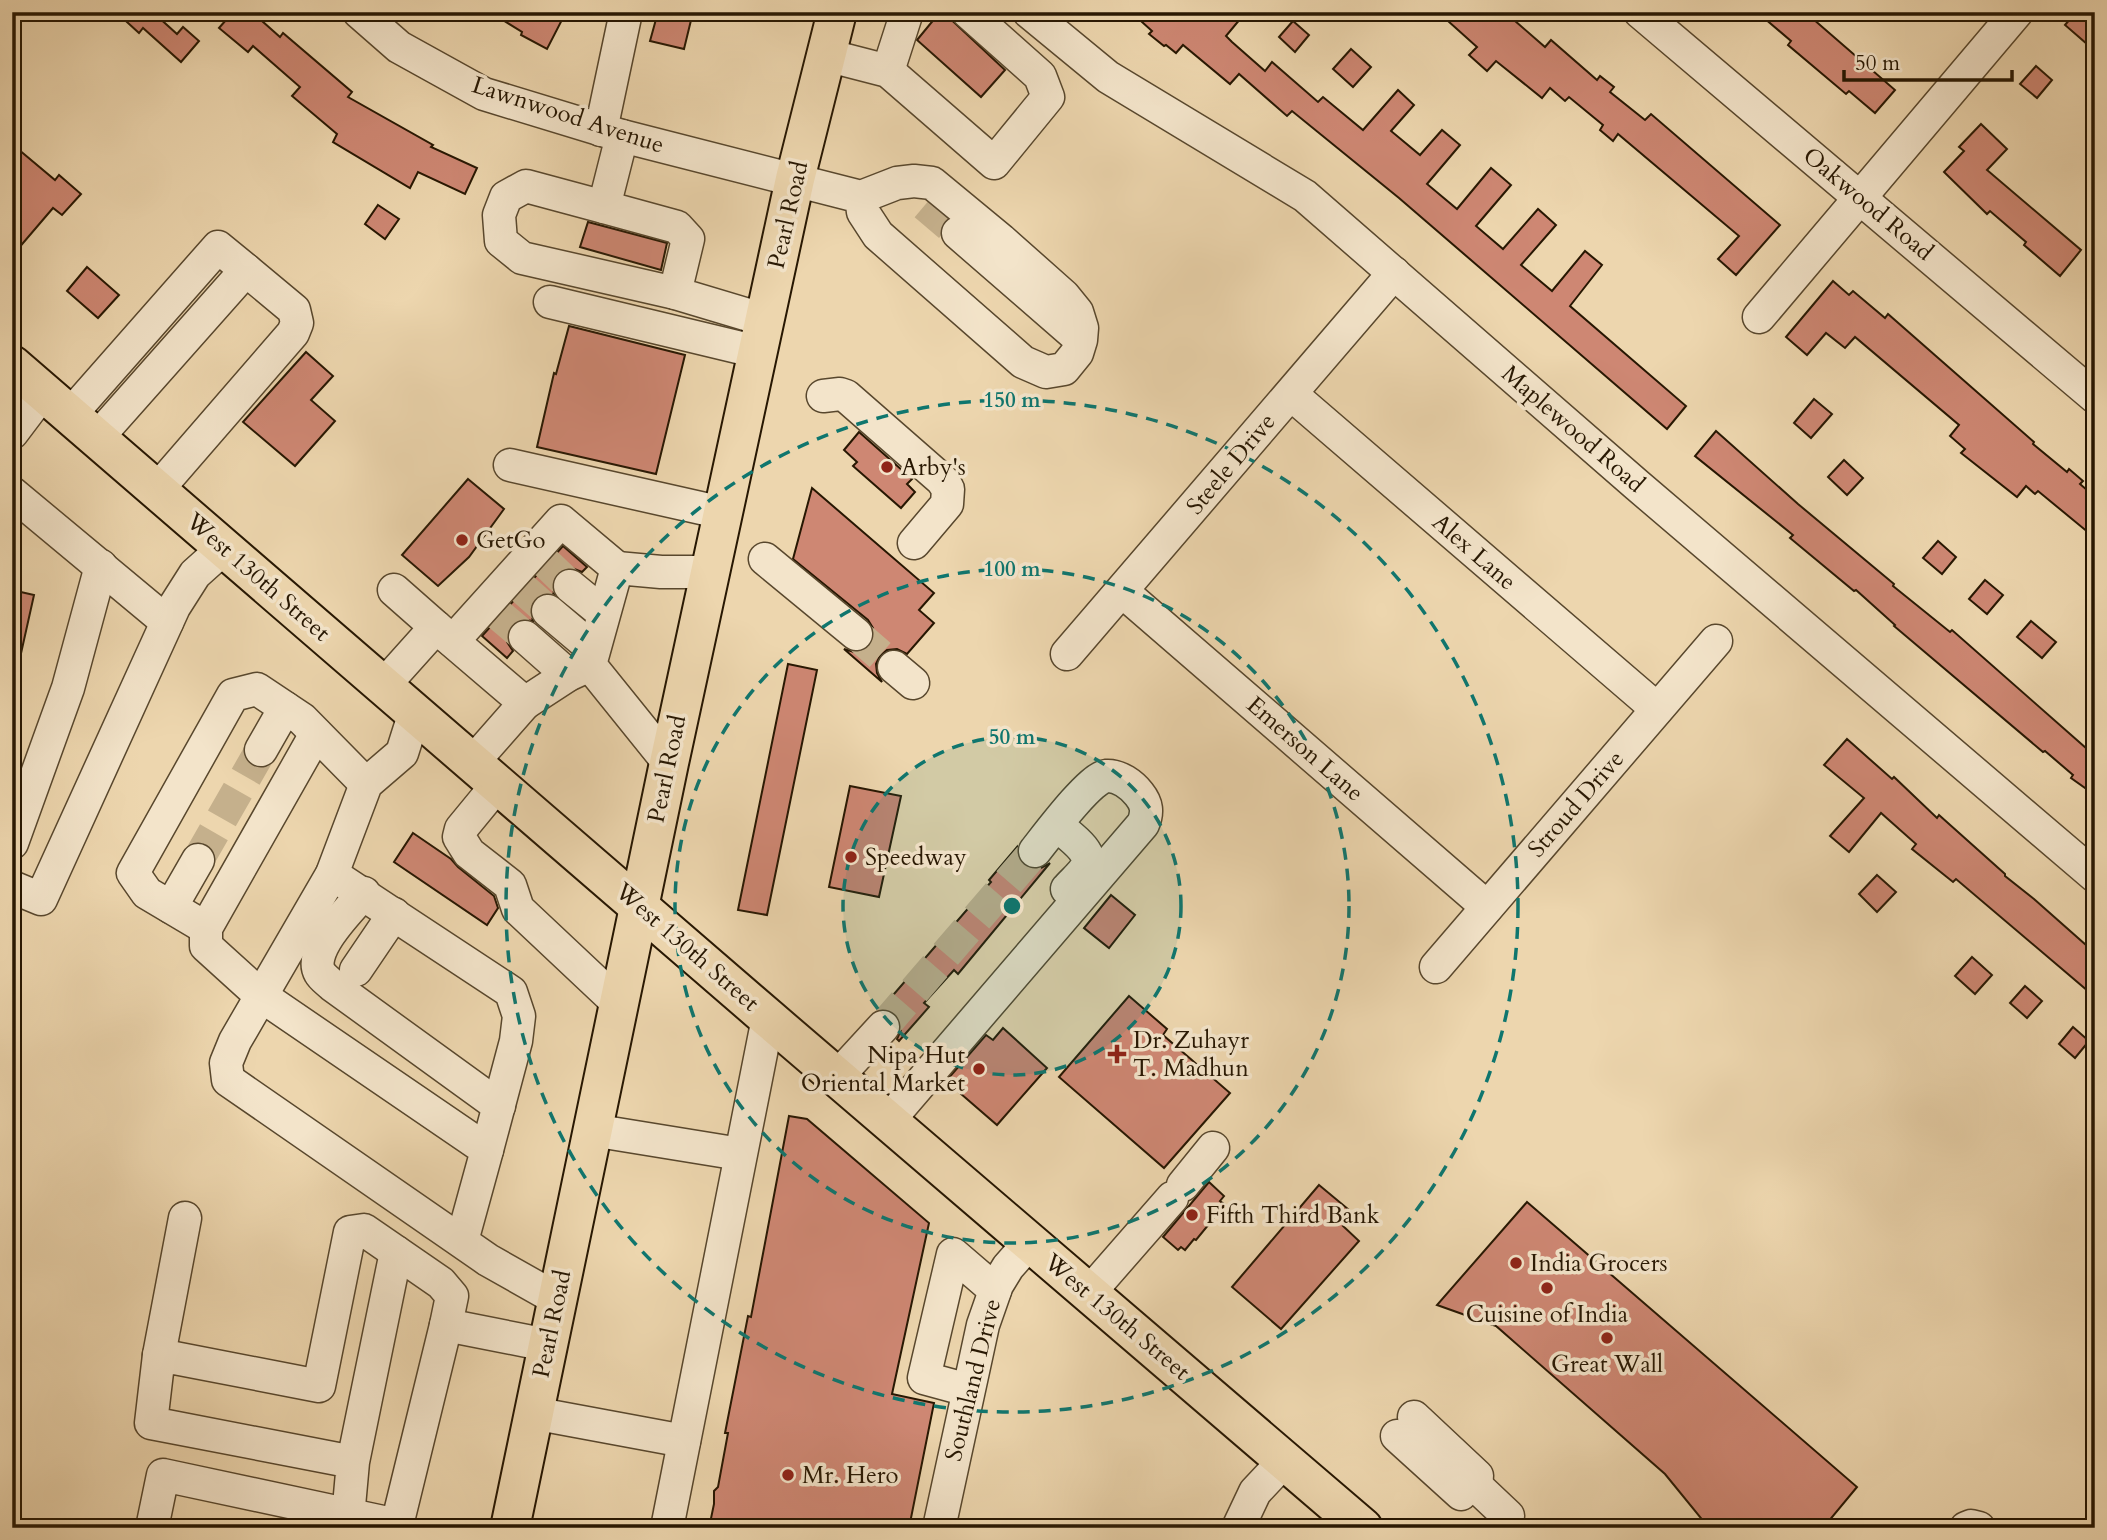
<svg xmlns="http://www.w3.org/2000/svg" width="2107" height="1540" font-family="Cardo,serif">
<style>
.building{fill:#ce8773;stroke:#271702;stroke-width:2}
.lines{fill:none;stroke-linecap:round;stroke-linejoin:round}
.minor-tunnel{stroke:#c5b08c;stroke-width:32;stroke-dasharray:32 16;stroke-linecap:butt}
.minor-casing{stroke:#58472d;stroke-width:35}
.major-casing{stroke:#271702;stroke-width:42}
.minor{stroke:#f3e4ca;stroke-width:32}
.major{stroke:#edd6ae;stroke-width:38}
.ring{fill:none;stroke:#0f766e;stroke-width:3.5;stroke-dasharray:12 9}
.poi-dot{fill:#8f2418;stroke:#f3e4ca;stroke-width:2.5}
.labels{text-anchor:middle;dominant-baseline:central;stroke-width:7;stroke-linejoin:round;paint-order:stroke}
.street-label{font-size:24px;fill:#271702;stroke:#f3e4ca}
.poi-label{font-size:24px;fill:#271702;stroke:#f3e4ca;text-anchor:start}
.centre{fill:#0f766e;stroke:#f3e4ca;stroke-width:3.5}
.ring-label{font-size:21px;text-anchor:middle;font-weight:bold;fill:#0f766e;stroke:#f3e4ca;stroke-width:7;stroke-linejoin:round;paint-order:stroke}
</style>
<rect width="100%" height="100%" fill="#edd6ae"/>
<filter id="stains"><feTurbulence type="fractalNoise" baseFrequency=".00286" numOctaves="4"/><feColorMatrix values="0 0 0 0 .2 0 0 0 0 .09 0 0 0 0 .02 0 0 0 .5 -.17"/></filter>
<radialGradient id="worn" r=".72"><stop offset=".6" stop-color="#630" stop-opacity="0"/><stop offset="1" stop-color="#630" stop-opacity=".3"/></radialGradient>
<g class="building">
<path d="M116 12H158L156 15 177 34 183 27 199 41 181 62 143 28 139 33Z"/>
<path d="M233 12H252L280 37 283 33 352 92 348 97 433 145 431 147 477 168 465 194 418 172 410 188 333 142 337 134 292 96 300 87 253 46 248 52 219 28Z"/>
<path d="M490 12H566L547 49 521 35 522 32Z"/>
<path d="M658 12H693L684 49 650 41Z"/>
<path d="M940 12H943L1005 70 981 97 917 40Z"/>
<path d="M1131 12H1246L1226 36 1232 42 1265 71 1272 62 1318 102 1323 97 1363 130 1398 90 1414 105 1391 131 1420 155 1442 130 1460 145 1427 184 1457 209 1491 168 1511 185 1476 226 1503 249 1538 209 1556 225 1521 265 1552 291 1585 251 1602 265 1570 306 1686 406 1667 429 1399 198 1292 111 1287 116 1239 74 1230 84 1183 45 1176 53 1166 45 1164 46 1149 34 1152 31Z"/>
<path d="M1438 12H1520L1514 20 1545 47 1551 40 1597 80 1600 76 1614 87 1610 92 1645 120 1651 114 1780 225 1736 275 1718 259 1739 236 1618 134 1613 141 1600 130 1603 125 1569 97 1565 101 1550 88 1542 98 1496 61 1487 71 1469 55 1477 47Z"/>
<path d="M1757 12H1805L1895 90 1875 113 1849 91 1846 94 1788 45 1791 41Z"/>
<path d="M2076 12H2095V34L2087 44 2065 25Z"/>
<path d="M1293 21 1309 35 1295 52 1279 37Z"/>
<path d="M1351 49 1371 67 1353 87 1333 69Z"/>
<path d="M2036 66 2052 80 2037 98 2020 84Z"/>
<path d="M1981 124 2007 149 1987 170 2081 250 2060 276 2024 245 2026 242 1990 211 1987 214 1944 172 1964 151 1959 147Z"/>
<path d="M12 144 55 180 59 175 81 194 62 215 53 208 12 256Z"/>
<path d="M378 205 399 219 385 239 365 224Z"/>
<path d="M588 222 667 243 661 270 580 247Z"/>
<path d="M87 267 119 295 98 318 67 291Z"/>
<path d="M1833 281 1849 295 1853 291 1885 318 1888 314 2034 442 2033 444 2067 472 2069 469 2083 481 2080 484 2095 497V538L2038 491 2035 494 2026 486 2017 497 1961 453 1965 449 1950 436 1959 425 1855 337 1845 348 1826 333 1807 355 1786 337Z"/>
<path d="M569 326 685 355 656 474 537 447 554 373 556 374Z"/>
<path d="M306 352 333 376 311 400 335 421 295 466 243 422Z"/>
<path d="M1814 399 1832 414 1811 438 1794 423Z"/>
<path d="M1716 431 1798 504 1894 584 1893 586 1950 632 1952 630 2095 756V795L2071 778 2073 775 2045 751 2043 752 1894 626 1895 625 1856 590 1854 591 1790 538 1793 535 1695 456Z"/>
<path d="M859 432 912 479 907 484 915 492 901 508 853 466 857 462 844 450Z"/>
<path d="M1844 460 1863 478 1847 495 1828 477Z"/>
<path d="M468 479 504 509 469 557 438 586 402 555Z"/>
<path d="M812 488 934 593 919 610 934 623 907 654 897 649 887 650 880 656 876 664 877 673 882 682 844 649 854 652 862 651 870 646 874 636 873 628 868 620 793 559Z"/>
<path d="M1938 541 1956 557 1942 574 1923 558Z"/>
<path d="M563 546 587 567 582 572 572 568 563 569 556 574 552 584 554 594H542L534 600 530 608 533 621 520 619 511 625 507 634V642L513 651 507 658 482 636Z"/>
<path d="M1985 580 2003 595 1987 614 1969 599Z"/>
<path d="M12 590 34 595 20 658 12 657Z"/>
<path d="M2031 621 2056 642 2042 658 2017 637Z"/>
<path d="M788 664 817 670 767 915 738 910Z"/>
<path d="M1847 739 1892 779 1894 777 1937 818 1939 815 2005 874V876L2034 899 2095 953V997L1956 879 1953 882 1912 849 1916 844 1881 813 1849 852 1830 836 1864 798 1824 765Z"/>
<path d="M850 786 901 796 879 897 829 887Z"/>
<path d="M413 833 451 859 458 867 494 896 498 908 487 925 394 862Z"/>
<path d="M1017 847 1018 857 1024 866 1033 869 1041 868 1050 863 958 974 954 970 924 1003 929 1007 899 1041 897 1039 901 1030 900 1021 895 1013 881 1009 991 882 989 880Z"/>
<path d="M1877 875 1896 892 1877 912 1859 894Z"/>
<path d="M1111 895 1135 915 1109 948 1084 928Z"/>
<path d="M1972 957 1992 975 1975 994 1955 976Z"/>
<path d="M2025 986 2042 1001 2027 1018 2010 1003Z"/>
<path d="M1129 996 1167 1029 1163 1035 1230 1093 1164 1168 1059 1077Z"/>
<path d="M2073 1027 2089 1041 2075 1058 2059 1044Z"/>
<path d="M1003 1028 1047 1068 997 1125 946 1081 986 1035 993 1040Z"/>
<path d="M789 1116 807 1119 929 1223 892 1394 934 1403 909 1528H709L714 1504V1491L718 1487 728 1433H725L748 1316 751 1317Z"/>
<path d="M1209 1182 1224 1196 1220 1201 1224 1204 1223 1207 1196 1240 1194 1239 1185 1250 1181 1247 1178 1250 1163 1237Z"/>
<path d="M1319 1185 1354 1214 1343 1226 1359 1241 1281 1329 1232 1287Z"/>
<path d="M1527 1202 1857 1487 1823 1528H1709L1665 1474 1496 1326 1437 1305Z"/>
</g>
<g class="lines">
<g class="minor-tunnel">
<path d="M925 205 958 233"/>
<path d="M545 562 570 586"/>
<path d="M522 588 548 611"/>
<path d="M499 615 525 637"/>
<path d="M856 634 894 667"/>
<path d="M198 860 261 750"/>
<path d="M883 1027 1035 851"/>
</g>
<defs>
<g id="minor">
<path d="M359 12 399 47 484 94 622 136 861 197 897 183 914 181 932 183 1001 240 1064 296 1077 312 1082 328 1081 340 1077 353 1064 369 1046 372 1023 362 878 235 863 212 861 197"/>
<path d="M1029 12 1108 77 1305 196 1637 485 2095 876"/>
<path d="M1640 12 2095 397"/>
<path d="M826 55 888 71 994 163 1048 97 1040 76 968 12"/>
<path d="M888 71 907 12"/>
<path d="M601 130 626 12"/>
<path d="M622 136 604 207 677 227 688 239 675 293 765 320"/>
<path d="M604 207 526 186 506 197 499 215 501 241 522 258 675 293"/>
<path d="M958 233 1080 339"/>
<path d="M550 302 758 352"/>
<path d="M1759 317 2017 12"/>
<path d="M1291 394 1657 709"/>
<path d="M823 396 840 394 846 396 942 480 948 489 947 504 914 543"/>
<path d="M70 415 218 247 246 270"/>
<path d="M12 433 43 392"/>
<path d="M97 438 246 270 294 310 297 323 293 333 157 490"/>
<path d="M510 465 723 513"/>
<path d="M12 493 167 622"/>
<path d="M765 559 856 634"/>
<path d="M570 586 603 613"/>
<path d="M394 590 436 627"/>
<path d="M1123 592 1487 907"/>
<path d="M548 611 593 649"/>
<path d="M525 637 568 675"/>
<path d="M453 641 561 521 617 568"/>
<path d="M1067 654 1394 273"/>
<path d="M894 667 913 683"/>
<path d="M384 685 436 627 525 703 473 762"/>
<path d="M525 703 568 675 590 665"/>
<path d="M415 712 402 753 366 784 332 874 235 1041 226 1063 228 1080 488 1260 557 1299"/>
<path d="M316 734 206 928V946L260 995 487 1150 462 1241"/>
<path d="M261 750 285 708"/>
<path d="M669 763 590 665 617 568 661 572H710"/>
<path d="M498 784 461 829 459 837 469 853 510 885 518 909 618 1003"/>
<path d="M1057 825C1066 834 1094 851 1087 866 1083 874 1073 882 1067 889"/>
<path d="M12 843 68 688 101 566"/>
<path d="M332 874 511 992 519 1016 516 1041 487 1150"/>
<path d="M12 887 41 899 174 607 195 574 224 548"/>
<path d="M364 893C350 909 307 951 320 973 322 977 329 982 332 985L499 1106"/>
<path d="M171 907 198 860"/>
<path d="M206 928 147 893 133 873 233 695 257 689 302 719 366 784"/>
<path d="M1436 967 1716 641"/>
<path d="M356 970 394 914"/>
<path d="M837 1077 883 1027"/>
<path d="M888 1121 1143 824C1148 812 1147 804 1139 794 1132 785 1119 775 1106 776 1090 778 1047 836 1035 851"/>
<path d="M592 1130 740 1154"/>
<path d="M1183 1185 1213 1148"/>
<path d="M396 1252 441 1283 452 1296 446 1325"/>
<path d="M1089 1293 1172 1198"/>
<path d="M159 1355 185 1218"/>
<path d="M968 1390 924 1378 953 1254 995 1290"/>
<path d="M533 1413 684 1441"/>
<path d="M1414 1417 1477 1476"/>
<path d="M1397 1436 1461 1494"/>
<path d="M1472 1482 1508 1516"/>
<path d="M152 1528 163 1475 397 1525 446 1325 547 1345"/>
<path d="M347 1528 353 1462 396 1252 364 1230 350 1232 319 1386 159 1355 151 1423 353 1462"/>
<path d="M667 1528 768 1018"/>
<path d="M939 1528 983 1325 997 1285 1008 1267 1030 1242"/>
<path d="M1238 1528 1255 1492 1285 1460"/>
<path d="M1966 1528 1971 1526 1979 1528"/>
</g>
<g id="major">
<path d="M12 365 768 1018 1363 1528"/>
<path d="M510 1528 669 763 795 179 837 12"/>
</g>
</defs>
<use href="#minor" class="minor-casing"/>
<use href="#major" class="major-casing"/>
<use href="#minor" class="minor"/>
<use href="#major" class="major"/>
</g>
<circle cx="1012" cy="906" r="169" fill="#0f766e" fill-opacity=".12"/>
<g class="ring">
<circle cx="1012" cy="906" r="169"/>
<circle cx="1012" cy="906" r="337"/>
<circle cx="1012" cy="906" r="506"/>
</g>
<g class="poi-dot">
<circle cx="887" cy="467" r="7"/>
<circle cx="462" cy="540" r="7"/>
<circle cx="851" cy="857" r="7"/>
<path d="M1113.5 1043.5h7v7h7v7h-7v7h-7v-7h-7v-7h7z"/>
<circle cx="979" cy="1069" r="7"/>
<circle cx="1192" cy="1215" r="7"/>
<circle cx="1516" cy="1263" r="7"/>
<circle cx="1547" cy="1288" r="7"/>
<circle cx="1607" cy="1338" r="7"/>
<circle cx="788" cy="1475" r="7"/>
</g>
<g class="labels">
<g class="street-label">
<text transform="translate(568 115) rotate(18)">Lawnwood Avenue</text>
<text transform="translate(1868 204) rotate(40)">Oakwood Road</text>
<text transform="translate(788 215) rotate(-77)">Pearl Road</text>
<text transform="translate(1573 429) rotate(41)">Maplewood Road</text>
<text transform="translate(1231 464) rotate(-50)">Steele Drive</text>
<text transform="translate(1474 552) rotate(41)">Alex Lane</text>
<text transform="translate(258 577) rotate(41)">West 130th Street</text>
<text transform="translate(1305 749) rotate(41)">Emerson Lane</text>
<text transform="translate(667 769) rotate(-78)">Pearl Road</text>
<text transform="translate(1576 804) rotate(-49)">Stroud Drive</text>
<text transform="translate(687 947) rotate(41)">West 130th Street</text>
<text transform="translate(1117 1317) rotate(40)">West 130th Street</text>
<text transform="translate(552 1324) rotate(-78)">Pearl Road</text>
<text transform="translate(973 1380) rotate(-76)">Southland Drive</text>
</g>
<g class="poi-label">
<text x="901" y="467">Arby's</text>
<text x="476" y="540">GetGo</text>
<text x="865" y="857">Speedway</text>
<text x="1133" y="1040">Dr. Zuhayr<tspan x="1133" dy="28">T. Madhun</tspan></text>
<text x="965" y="1055" text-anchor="end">Nipa Hut<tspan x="965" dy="28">Oriental Market</tspan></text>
<text x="1206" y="1215">Fifth Third Bank</text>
<text x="1530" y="1263">India Grocers</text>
<text x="1547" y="1314" text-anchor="middle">Cuisine of India</text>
<text x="1607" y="1364" text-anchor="middle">Great Wall</text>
<text x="802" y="1475">Mr. Hero</text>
</g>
</g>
<circle cx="1012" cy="906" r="10" class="centre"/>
<g class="ring-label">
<text x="1012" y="407">150 m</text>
<text x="1012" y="576">100 m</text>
<text x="1012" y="744">50 m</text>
</g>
<rect width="2107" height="1540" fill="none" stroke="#edd6ae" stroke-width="42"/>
<rect x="14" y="14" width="2079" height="1512" fill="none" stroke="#271702" stroke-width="3.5"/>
<rect x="21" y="21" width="2065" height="1498" fill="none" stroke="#271702" stroke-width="2"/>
<path d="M1844 70v10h168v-10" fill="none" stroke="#271702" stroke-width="3.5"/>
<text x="1855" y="70" font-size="21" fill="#271702" stroke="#f3e4ca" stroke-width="5" paint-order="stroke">50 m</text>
<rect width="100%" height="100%" filter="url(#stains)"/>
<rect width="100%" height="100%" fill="url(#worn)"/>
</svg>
